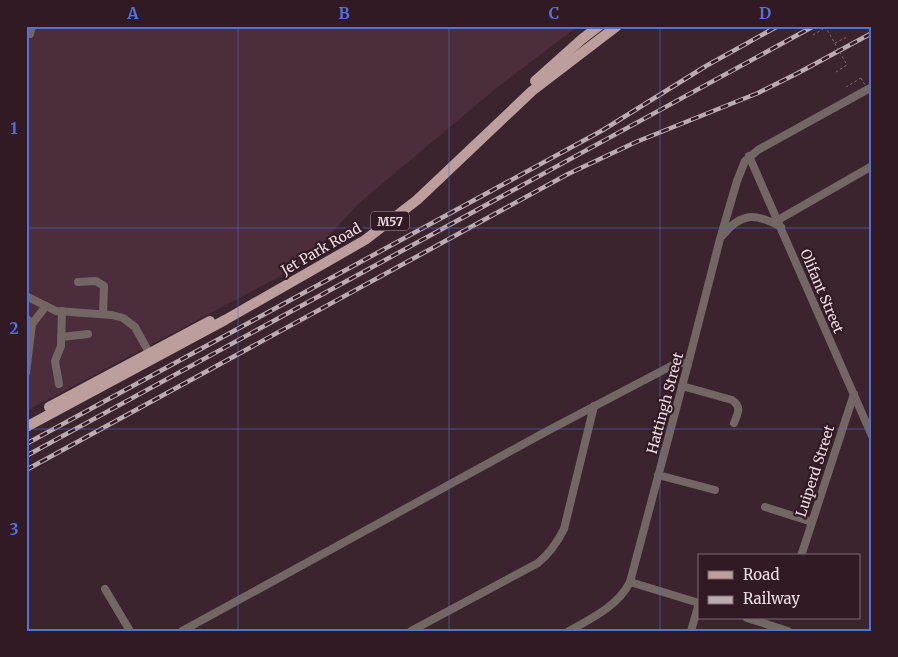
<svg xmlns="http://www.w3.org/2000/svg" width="898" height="657" font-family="Merriweather,serif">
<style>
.built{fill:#4c2d3c}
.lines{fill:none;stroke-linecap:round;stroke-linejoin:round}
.path{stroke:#7f6a73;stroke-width:1;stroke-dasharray:2.5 2.5;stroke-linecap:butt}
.minor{stroke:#746664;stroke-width:8}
.major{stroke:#bc9f9c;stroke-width:10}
.rail-casing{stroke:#bdabb2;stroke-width:4.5}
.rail{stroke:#321a25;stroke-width:2.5;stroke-dasharray:8;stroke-linecap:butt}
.path-bridge{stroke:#7f6a73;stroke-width:1;stroke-dasharray:2.5 2.5;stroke-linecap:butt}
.grid{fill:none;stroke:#5172db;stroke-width:1;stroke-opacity:0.55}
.labels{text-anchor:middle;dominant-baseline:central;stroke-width:4.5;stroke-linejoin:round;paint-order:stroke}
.shield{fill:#321a25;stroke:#b5a2aa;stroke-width:1}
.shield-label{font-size:12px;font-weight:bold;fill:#eddde3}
.street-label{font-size:14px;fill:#eddde3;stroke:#321a25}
.neatline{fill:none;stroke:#5172db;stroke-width:2}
.grid-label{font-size:16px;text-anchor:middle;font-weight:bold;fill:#5172db}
</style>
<rect width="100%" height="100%" fill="#3c242f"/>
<path class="built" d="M26 26H578L494 90 358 204 303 264 26 411Z"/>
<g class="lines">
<g class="path">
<path d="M813 35 826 27"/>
<path d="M835 43 847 37"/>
<path d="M836 72 847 65"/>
<path d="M846 87 861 78"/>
</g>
<g class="minor">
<path d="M30 34 32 26"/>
<path d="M749 156 872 436"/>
<path d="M778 220 872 166"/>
<path d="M722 236C741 212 756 213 781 227"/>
<path d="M78 282 96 281 104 286 103 314"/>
<path d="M26 296 56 311 112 315 123 318 135 327 152 358"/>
<path d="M26 318 32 324 46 306"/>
<path d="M61 337 88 334"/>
<path d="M26 373 32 324"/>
<path d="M59 384 55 361 61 346 62 311"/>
<path d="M682 386 732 400C742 407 738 413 734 423"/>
<path d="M658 475 715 490"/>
<path d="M765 507 812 522"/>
<path d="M801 556 854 394"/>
<path d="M630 582 699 603 691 631"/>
<path d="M105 589 130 631"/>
<path d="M747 618 788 631"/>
<path d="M182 631 549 430 675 364 682 363 688 364"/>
<path d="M411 631 538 563C550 553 557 543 564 529L594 406"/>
<path d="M569 631C592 618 618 606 630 582L688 364 720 239 737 181 745 161 758 150 872 87"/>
</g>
<g class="major">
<path d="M535 81 582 39 599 26"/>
<path d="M49 407 210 321"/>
<path d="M26 427 225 320 365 240 417 200 532 91 617 26"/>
</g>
<defs>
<g id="rail">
<path d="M26 444 603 130 706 66 778 26"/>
<path d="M26 456 814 26"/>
<path d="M26 470 568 174 636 142 758 93 798 73 872 33"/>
</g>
</defs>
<use href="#rail" class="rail-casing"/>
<use href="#rail" class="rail"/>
<g class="path-bridge">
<path d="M825 26 847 65"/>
<path d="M861 78 872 97"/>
</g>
</g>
<path class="grid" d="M238 26V631M449 26V631M660 26V631M26 228H872M26 429H872"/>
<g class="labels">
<rect class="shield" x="371" y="211.5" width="38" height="19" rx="4"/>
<g class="shield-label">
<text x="390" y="221">M57</text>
</g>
<g class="street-label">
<text transform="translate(321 249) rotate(-30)">Jet Park Road</text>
<text transform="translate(822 291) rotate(67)">Olifant Street</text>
<text transform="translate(665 403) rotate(-75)">Hattingh Street</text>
<text transform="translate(815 471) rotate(-72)">Luiperd Street</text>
</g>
</g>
<rect width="898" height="657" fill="none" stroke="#321a25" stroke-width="55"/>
<rect x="698" y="554" width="162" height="65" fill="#321a25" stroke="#7d6871"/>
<rect x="708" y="571" width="25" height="8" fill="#bc9f9c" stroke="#7d6871"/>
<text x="743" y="580" font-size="15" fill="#eddde3">Road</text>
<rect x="708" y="596" width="25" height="8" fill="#bdabb2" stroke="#7d6871"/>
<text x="743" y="604" font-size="15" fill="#eddde3">Railway</text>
<rect x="28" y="28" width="842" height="602" class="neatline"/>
<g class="grid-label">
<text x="133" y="19">A</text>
<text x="344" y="19">B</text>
<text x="554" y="19">C</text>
<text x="765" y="19">D</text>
<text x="14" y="134">1</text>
<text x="14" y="334">2</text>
<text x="14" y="535">3</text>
</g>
</svg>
